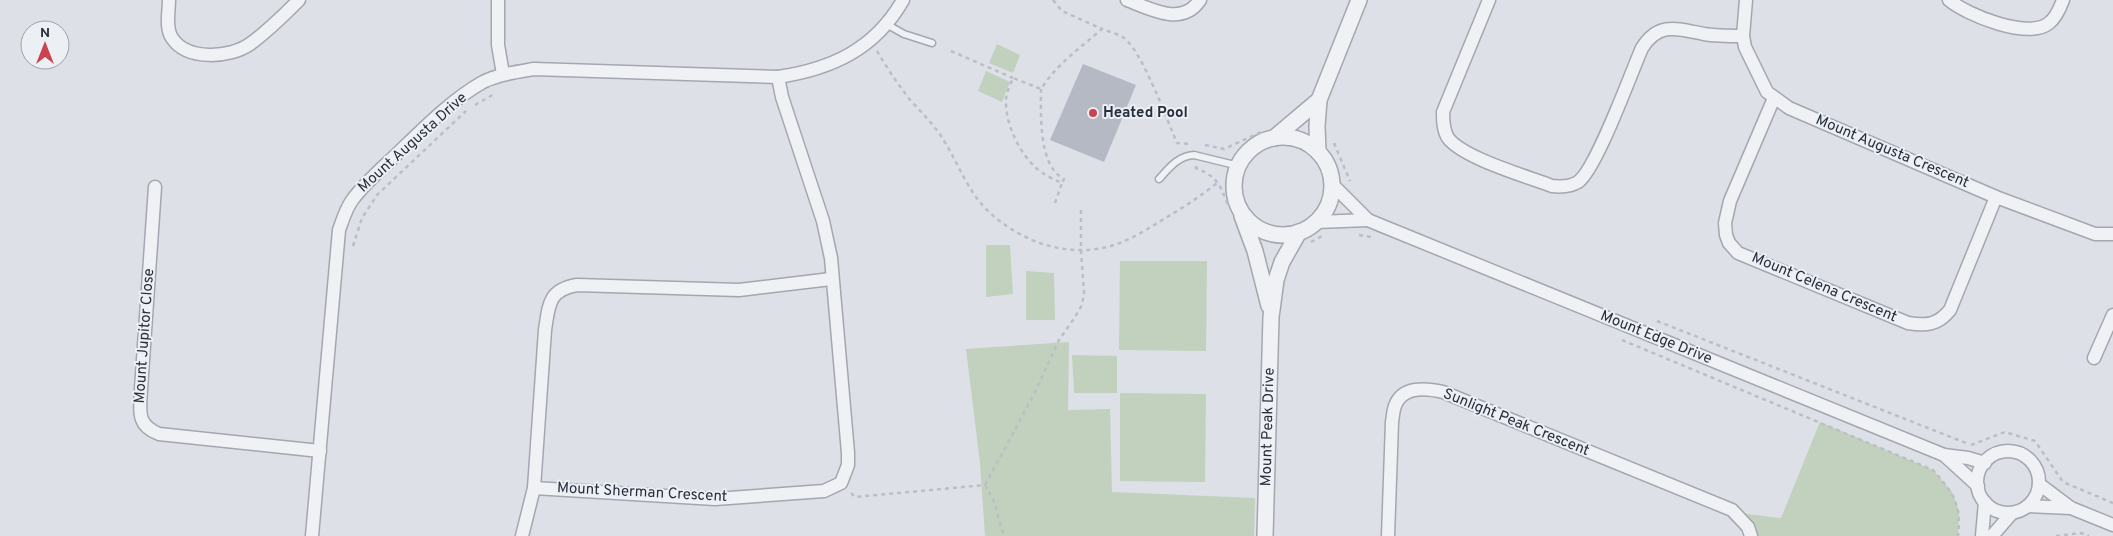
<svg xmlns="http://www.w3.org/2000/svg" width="2113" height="536" font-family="Overpass,sans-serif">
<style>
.green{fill:#c2d0be}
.building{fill:#b4b9c3}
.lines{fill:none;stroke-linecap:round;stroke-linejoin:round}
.service-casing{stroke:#a3a7b0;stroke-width:9}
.minor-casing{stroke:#a3a7b0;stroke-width:15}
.tertiary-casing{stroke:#a3a7b0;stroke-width:18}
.path{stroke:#bbbec5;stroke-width:2.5;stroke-dasharray:4 4;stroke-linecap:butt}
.service{stroke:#eff1f5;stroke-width:6}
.minor{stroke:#eff1f5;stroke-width:12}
.tertiary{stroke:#eff1f5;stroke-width:15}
.poi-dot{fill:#cb4250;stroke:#eceff4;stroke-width:2}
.labels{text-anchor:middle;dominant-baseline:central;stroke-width:4;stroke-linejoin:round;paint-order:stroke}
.poi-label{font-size:15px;font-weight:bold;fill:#272e3d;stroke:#eceff4;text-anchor:start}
.street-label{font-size:15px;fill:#272e3d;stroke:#eceff4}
</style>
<rect width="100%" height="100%" fill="#dde0e6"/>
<g class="green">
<path d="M997 44 1020 55 1013 73 989 63Z"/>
<path d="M986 71 1010 82 1002 102 978 91Z"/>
<path d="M986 245H1010L1013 294 986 297Z"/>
<path d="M1120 261H1207L1206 351 1119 350Z"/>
<path d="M1026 271 1054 273 1055 320H1026Z"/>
<path d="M1069 342 1068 410 1110 409 1112 492 1255 498 1254 536H985L980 463 966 349Z"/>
<path d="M1072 355 1117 356V393H1074Z"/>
<path d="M1120 393 1206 394 1205 482 1120 481Z"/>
<path d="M1820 422 1933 470 1952 492 1959 511 1958 536H1754L1739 513 1781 518Z"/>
</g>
<path class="building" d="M1083 64 1136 85 1104 162 1050 140Z"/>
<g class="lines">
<defs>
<g id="service">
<path d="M886 24 904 34 932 43"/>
<path d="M1159 179C1169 168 1178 156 1194 155L1239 166"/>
</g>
<g id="minor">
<path d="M169 0C169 11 165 28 172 38 187 61 230 58 250 44 267 32 284 15 299 0"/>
<path d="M498 0V45L503 74"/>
<path d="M1127 0C1151 9 1182 27 1200 0"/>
<path d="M1489 0 1443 112C1443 120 1443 130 1448 138 1463 158 1526 176 1552 186 1561 187 1570 187 1578 182 1596 170 1631 73 1642 48 1659 21 1678 29 1704 34 1716 36 1730 36 1743 36"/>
<path d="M1746 0 1743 36 1745 47 1767 92 1789 108 1996 197 2095 234H2113"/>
<path d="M1949 0C1967 15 2028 40 2049 23 2056 18 2060 8 2063 0"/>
<path d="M1774 98 1730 201 1725 223 1726 235 1729 243 1738 253 1908 323C1926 326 1938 325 1950 310L1996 197"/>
<path d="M1332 184 1368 220 1380 225 1944 455 1968 458 1985 463"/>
<path d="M155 187 141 389C140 411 136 425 159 434L320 451"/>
<path d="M1317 222 1368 220"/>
<path d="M2094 358 2113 315"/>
<circle cx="2008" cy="482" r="31"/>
<path d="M1944 455 1978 486"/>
<path d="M2039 484 2071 508 2113 525"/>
<path d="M534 488 715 499 824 491 841 483 848 465V453L831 258 823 221 782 97 778 77"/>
<path d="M2028 506 2071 508"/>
<path d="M312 536 339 230C343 219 346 208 353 199 365 183 381 169 396 155 422 130 451 100 483 82 499 74 517 72 534 69L778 77C832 69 875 49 903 0"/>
<path d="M522 536 534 488 545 330C549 305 548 290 577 285L739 290 831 279"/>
<path d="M1388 536 1392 422C1393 417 1393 411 1395 406 1402 386 1426 388 1443 392L1732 510 1748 527 1751 536"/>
<path d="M1982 536 1985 502"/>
<path d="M1992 536 2012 513"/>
</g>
<g id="tertiary">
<circle cx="1283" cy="186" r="49"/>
<path d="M1274 138 1319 100"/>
<path d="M1318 152 1317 126 1319 100 1359 0"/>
<path d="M1242 216 1255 251 1269 306"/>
<path id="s1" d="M1265 536 1271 317 1276 280 1282 262 1299 232"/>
</g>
</defs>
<use href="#service" class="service-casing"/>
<use href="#minor" class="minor-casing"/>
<use href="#tertiary" class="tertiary-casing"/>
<g class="path">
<path d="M1053 0 1062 11 1102 29"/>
<path d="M877 51C887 68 899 86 911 101 922 113 932 123 941 136 957 160 966 189 987 210 1021 243 1071 260 1117 244 1134 238 1151 227 1167 217 1184 207 1201 196 1217 183"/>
<path d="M951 51 1013 78"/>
<path d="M1041 89C1041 114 1038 166 1064 179L1062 183"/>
<path d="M475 105 494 94"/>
<path d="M1334 143 1350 181"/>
<path d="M1205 145 1224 149 1261 132"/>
<path d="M1196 166V168C1219 178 1220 185 1229 208"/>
<path d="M1055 203 1062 183C1053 179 1042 174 1035 167 1019 152 1005 123 1006 100 1006 93 1010 85 1013 78L1041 89C1057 64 1080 48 1102 29 1109 32 1117 33 1124 38 1142 51 1167 120 1177 143L1191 144"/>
<path d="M1359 235 1371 237"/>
<path d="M1311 242 1322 236"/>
<path d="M353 246 362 218 377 195 466 111"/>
<path d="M1657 321 1966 443"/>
<path d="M1622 340 1933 470C1953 493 1962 504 1958 536"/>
<path d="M1971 445 2005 432 2035 441 2063 482 2113 503"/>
<path d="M985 485 1033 396 1059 340 1075 317 1082 305 1084 293 1081 251V206"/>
<path d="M851 493 855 497 985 485 993 499 1004 536"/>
<path d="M2056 536 2081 533 2089 536"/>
</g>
<use href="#service" class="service"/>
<use href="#minor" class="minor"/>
<use href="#tertiary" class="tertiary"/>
</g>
<circle class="poi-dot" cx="1093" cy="113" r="5"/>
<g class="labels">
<g class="poi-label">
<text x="1103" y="113">Heated Pool</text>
</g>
<g class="street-label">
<text transform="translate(413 143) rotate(-42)">Mount Augusta Drive</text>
<text transform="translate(1892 152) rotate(23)">Mount Augusta Crescent</text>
<text transform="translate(1824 288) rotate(23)">Mount Celena Crescent</text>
<text transform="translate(145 336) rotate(-86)">Mount Jupitor Close</text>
<text transform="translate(1656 338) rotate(22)">Mount Edge Drive</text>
<text transform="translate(1516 423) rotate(22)">Sunlight Peak Crescent</text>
<text stroke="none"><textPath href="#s1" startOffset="109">Mount Peak Drive</textPath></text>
<text transform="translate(642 493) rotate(3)">Mount Sherman Crescent</text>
</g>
</g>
<g transform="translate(45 45)"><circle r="24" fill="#eceff4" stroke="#9da2ab"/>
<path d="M0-4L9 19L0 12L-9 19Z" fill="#cb4250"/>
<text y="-8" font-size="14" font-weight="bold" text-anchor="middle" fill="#272e3d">N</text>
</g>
</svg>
